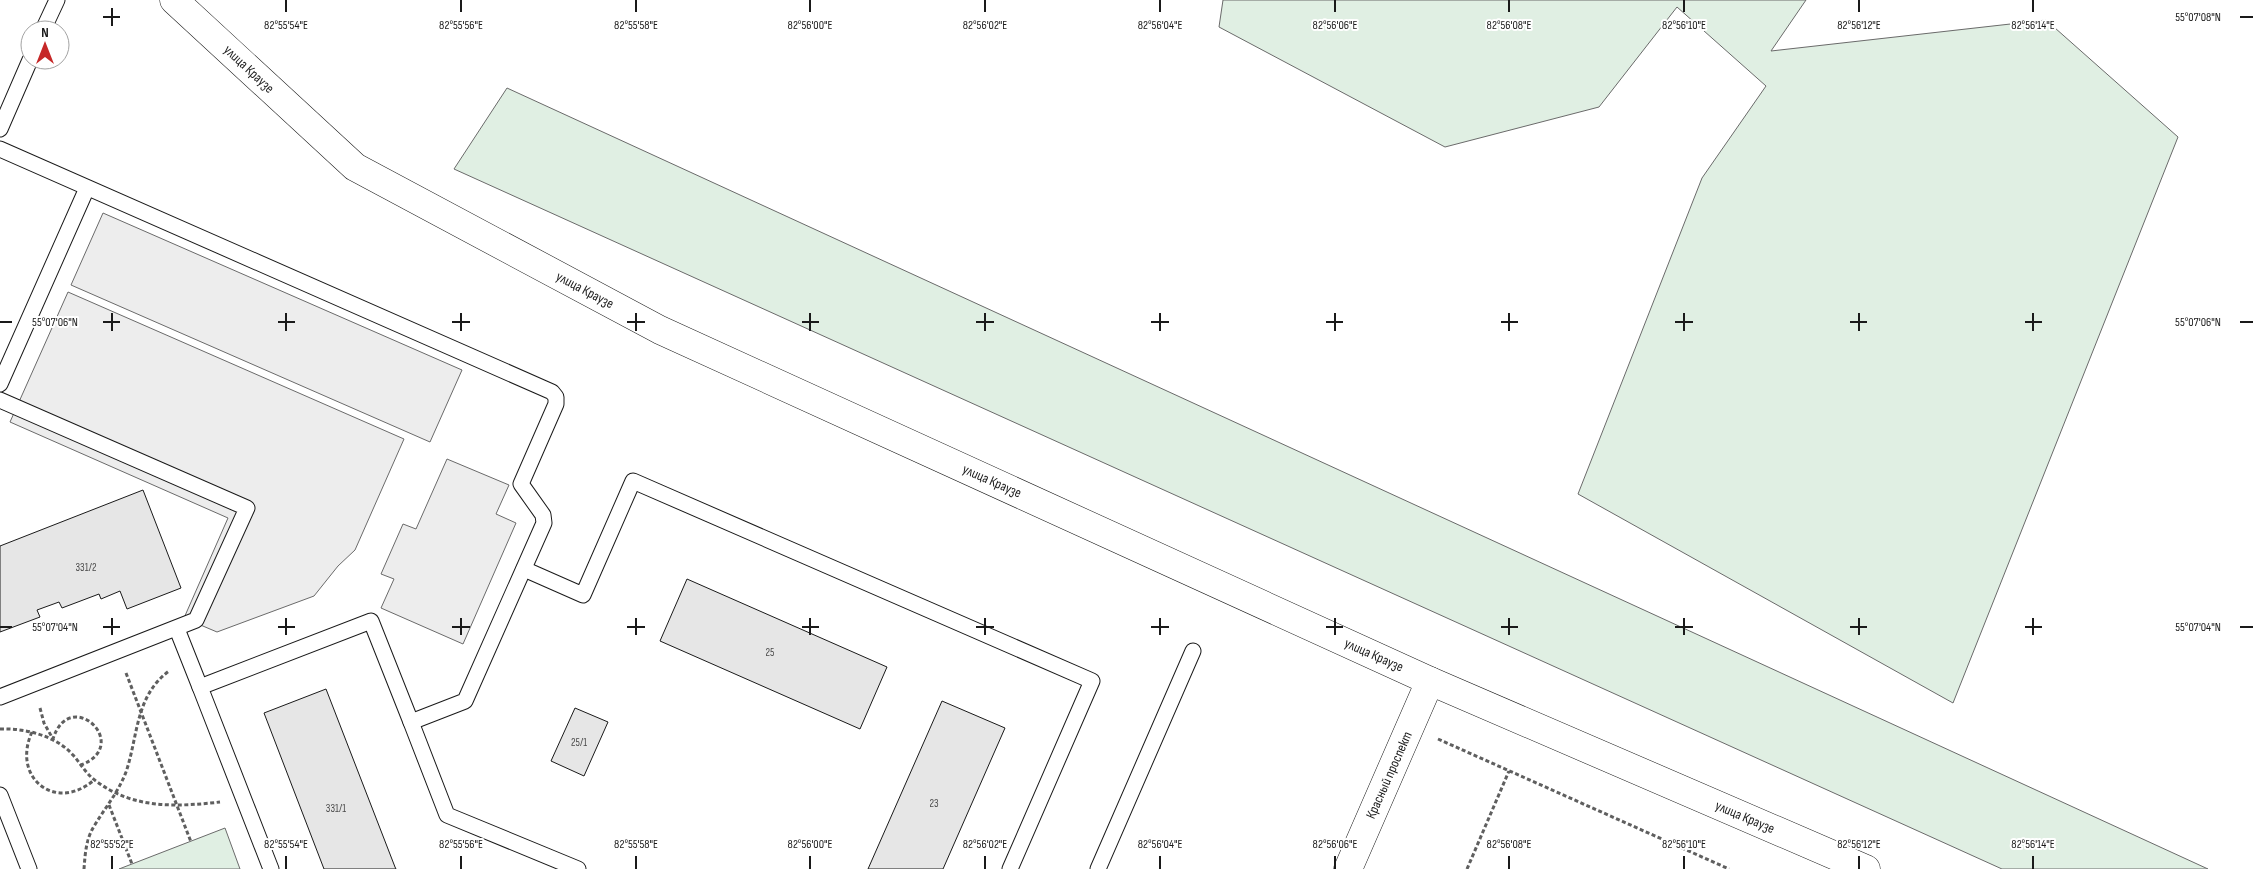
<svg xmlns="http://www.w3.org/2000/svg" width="2253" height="869" font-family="'Sofia Sans Condensed',sans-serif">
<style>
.green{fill:#e0efe3;stroke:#6a6a6a}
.parking{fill:#ededed;stroke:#6a6a6a}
.building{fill:#e6e6e6;stroke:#1a1a1a}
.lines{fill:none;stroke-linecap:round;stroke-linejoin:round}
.lane-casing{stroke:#1a1a1a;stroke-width:17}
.secondary-casing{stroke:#1a1a1a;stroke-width:29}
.path{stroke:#5f5f5f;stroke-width:3;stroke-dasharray:4 2.5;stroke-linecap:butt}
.lane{stroke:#fff;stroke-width:15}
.secondary{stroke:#fff;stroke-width:28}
.ticks{fill:none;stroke:#1a1a1a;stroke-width:2}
.labels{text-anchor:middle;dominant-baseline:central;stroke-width:4;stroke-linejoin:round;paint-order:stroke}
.number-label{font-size:11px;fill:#4d4d4d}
.street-label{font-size:14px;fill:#1a1a1a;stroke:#fff}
.ticks-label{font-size:12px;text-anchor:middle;fill:#1a1a1a;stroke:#fff;stroke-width:4;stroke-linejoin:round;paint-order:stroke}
</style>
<rect width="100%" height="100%" fill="#fff"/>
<g class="green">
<path d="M1223 0H1806L1771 51 2046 20 2178 137 1953 703 1578 494 1702 178 1766 86 1677 7 1599 107 1445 147 1219 27Z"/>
<path d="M507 88 2208 869H2002L454 169Z"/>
<path d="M225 828 240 869H119Z"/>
</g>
<g class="parking">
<path d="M103 213 462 370 430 442 71 285Z"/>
<path d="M68 292 404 439 355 550 338 566 314 596 217 632 184 618 228 518 10 422Z"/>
<path d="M447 459 509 485 496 514 516 523 463 644 381 608 394 579 381 574 403 524 416 529Z"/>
</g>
<g class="building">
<path d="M143 490 181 588 127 609 120 591 101 599 99 594 62 608 59 602 37 610 40 617 0 632V546Z"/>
<path d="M687 579 887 667 860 729 660 641Z"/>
<path d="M326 689 395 867 396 869H324L264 713Z"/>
<path d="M942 701 1005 728 943 869H868Z"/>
<path d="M575 708 608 722 584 776 551 761Z"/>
</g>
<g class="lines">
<defs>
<g id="lane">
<path d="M43 30 57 0"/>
<path d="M0 129 30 60"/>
<path d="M0 149 552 392 556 397V404L521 484 543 515 544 523 465 701 411 722 371 621 200 687 271 869"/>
<path d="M0 384 87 188"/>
<path d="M0 400 247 508 196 620 0 697"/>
<path d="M524 569 583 595 633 481 1092 681 1010 869"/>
<path d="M177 629 200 687"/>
<path d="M411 722 447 815 578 869"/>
<path d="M0 795 29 869"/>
<path d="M1098 869 1193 651"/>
</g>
<g id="secondary">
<path d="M174 0 355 167 660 330 1430 681 1866 869"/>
<path d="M1348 869 1430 681"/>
</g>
</defs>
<use href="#lane" class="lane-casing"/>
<use href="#secondary" class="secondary-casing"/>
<g class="path">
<path d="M126 673 191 842"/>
<path d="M40 708 44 723 53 739C70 685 133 745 81 765"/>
<path d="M0 729C26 728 56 736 73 755 81 764 86 774 96 781 133 809 176 807 220 802"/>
<path d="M32 732C11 778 56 813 94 780"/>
<path d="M1438 739 1729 869"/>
<path d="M109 805 132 864"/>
<path d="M84 869C85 855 86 840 93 828 104 809 118 793 126 772 138 737 135 696 169 671"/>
<path d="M1467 869 1509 771"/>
</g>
<use href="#lane" class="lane"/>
<use href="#secondary" class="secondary"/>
</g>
<path class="ticks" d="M286 0V12M461 0V12M636 0V12M810 0V12M985 0V12M1160 0V12M1335 0V12M1509 0V12M1684 0V12M1859 0V12M2033 0V12M112 8V26M103 17H120M2240 17H2253M112 313V331M286 313V331M461 313V331M636 313V331M810 313V331M985 313V331M1160 313V331M1335 313V331M1509 313V331M1684 313V331M1859 313V331M2033 313V331M0 322H12M103 322H120M278 322H295M452 322H470M627 322H645M802 322H819M976 322H994M1151 322H1169M1326 322H1343M1501 322H1518M1675 322H1693M1850 322H1867M2025 322H2042M2240 322H2253M112 618V635M286 618V635M461 618V635M636 618V635M810 618V635M985 618V635M1160 618V635M1335 618V635M1509 618V635M1684 618V635M1859 618V635M2033 618V635M0 627H12M103 627H120M278 627H295M452 627H470M627 627H645M802 627H819M976 627H994M1151 627H1169M1326 627H1343M1501 627H1518M1675 627H1693M1850 627H1867M2025 627H2042M2240 627H2253M112 856V869M286 856V869M461 856V869M636 856V869M810 856V869M985 856V869M1160 856V869M1335 856V869M1509 856V869M1684 856V869M1859 856V869M2033 856V869"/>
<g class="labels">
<g class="number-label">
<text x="86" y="567">331/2</text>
<text x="770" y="652">25</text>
<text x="579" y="742">25/1</text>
<text x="934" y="803">23</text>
<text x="336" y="808">331/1</text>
</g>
<g class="street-label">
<text transform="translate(249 69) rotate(43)">улица Краузе</text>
<text transform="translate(585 290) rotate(28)">улица Краузе</text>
<text transform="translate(992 481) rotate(24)">улица Краузе</text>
<text transform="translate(1374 655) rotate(24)">улица Краузе</text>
<text transform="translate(1389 775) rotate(-66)">Красный проспект</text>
<text transform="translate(1745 817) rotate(23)">улица Краузе</text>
</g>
</g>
<g class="ticks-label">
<text x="2198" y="21">55°07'08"N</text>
<text x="286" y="29">82°55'54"E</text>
<text x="461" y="29">82°55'56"E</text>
<text x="636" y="29">82°55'58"E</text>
<text x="810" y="29">82°56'00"E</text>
<text x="985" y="29">82°56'02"E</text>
<text x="1160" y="29">82°56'04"E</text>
<text x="1335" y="29">82°56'06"E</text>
<text x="1509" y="29">82°56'08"E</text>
<text x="1684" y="29">82°56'10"E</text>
<text x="1859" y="29">82°56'12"E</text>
<text x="2033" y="29">82°56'14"E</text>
<text x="55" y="326">55°07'06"N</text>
<text x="2198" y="326">55°07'06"N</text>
<text x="55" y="631">55°07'04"N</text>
<text x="2198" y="631">55°07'04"N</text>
<text x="112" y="848">82°55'52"E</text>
<text x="286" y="848">82°55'54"E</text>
<text x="461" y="848">82°55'56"E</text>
<text x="636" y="848">82°55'58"E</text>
<text x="810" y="848">82°56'00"E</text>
<text x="985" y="848">82°56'02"E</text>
<text x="1160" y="848">82°56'04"E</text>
<text x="1335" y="848">82°56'06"E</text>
<text x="1509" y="848">82°56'08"E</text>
<text x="1684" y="848">82°56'10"E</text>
<text x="1859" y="848">82°56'12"E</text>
<text x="2033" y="848">82°56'14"E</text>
</g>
<g transform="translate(45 45)"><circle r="24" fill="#ffffff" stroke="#a3a3a3"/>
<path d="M0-4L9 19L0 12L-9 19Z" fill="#c62828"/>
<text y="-8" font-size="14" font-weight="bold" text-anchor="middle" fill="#1a1a1a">N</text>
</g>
</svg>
